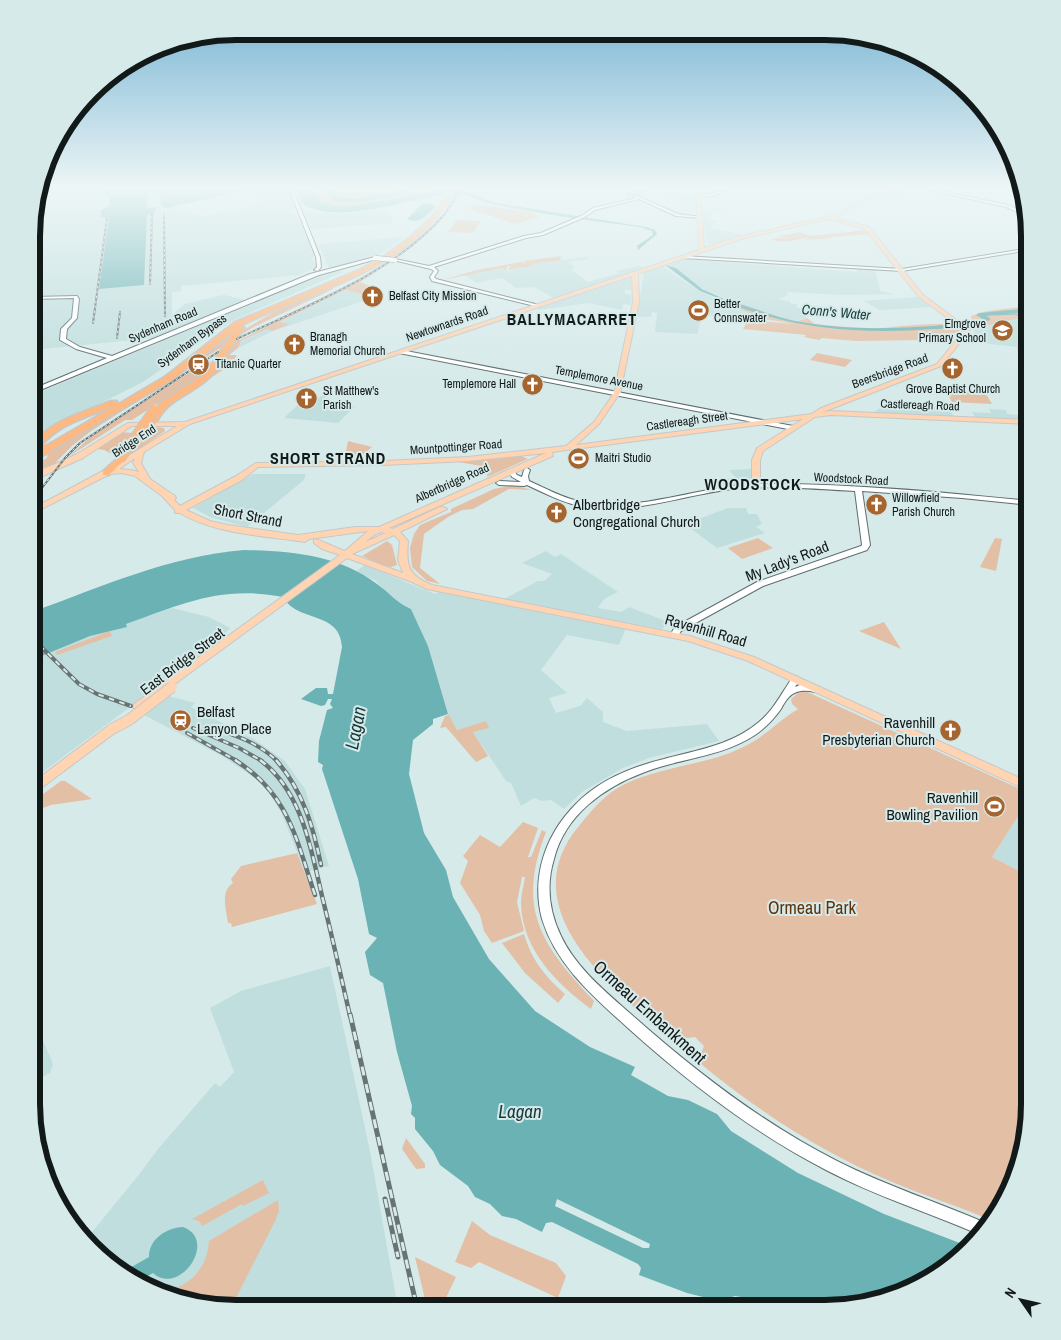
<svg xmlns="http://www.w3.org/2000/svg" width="1061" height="1340" font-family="'Archivo Narrow',sans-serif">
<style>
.built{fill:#c1dede}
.green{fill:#e3bfa5}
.water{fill:#6bb2b4;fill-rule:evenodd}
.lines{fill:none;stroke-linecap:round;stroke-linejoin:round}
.stream{stroke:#6bb2b4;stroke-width:1}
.river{fill:#6bb2b4;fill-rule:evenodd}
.minor-casing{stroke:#5d6d6e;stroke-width:2}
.major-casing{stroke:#c6c8c8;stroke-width:2}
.highway-casing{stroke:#c6c8c8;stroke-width:3}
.minor{fill:#fff;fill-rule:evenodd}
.major{fill:#fed4b3;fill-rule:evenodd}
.highway{fill:#feb881;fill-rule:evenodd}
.rail-far3-casing{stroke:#687474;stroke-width:2}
.rail-far2-casing{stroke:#687474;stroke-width:4}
.rail-far1-casing{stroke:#687474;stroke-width:4.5}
.rail-casing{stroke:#687474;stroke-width:5}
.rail-far3{stroke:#d7eaea;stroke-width:1;stroke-dasharray:2.5;stroke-linecap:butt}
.rail-far2{stroke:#d7eaea;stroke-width:2;stroke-dasharray:5.5;stroke-linecap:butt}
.rail-far1{stroke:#d7eaea;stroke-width:2.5;stroke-dasharray:7;stroke-linecap:butt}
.rail{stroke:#d7eaea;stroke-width:3;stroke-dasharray:9;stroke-linecap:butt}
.minor-bridge-casing{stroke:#5d6d6e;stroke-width:5.5;stroke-linecap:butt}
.major-bridge-casing{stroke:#c6c8c8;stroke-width:12;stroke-linecap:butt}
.highway-bridge-casing{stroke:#c6c8c8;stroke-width:11;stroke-linecap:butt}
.minor-bridge{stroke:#fff;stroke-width:4.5}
.major-bridge{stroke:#fed4b3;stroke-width:10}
.highway-bridge{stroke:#feb881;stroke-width:9}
.labels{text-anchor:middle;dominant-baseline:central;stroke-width:4;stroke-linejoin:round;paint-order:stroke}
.far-poi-label{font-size:12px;fill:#121919;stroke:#d7eaea;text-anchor:start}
.far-street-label{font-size:12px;fill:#121919;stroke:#d7eaea}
.far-water-label{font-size:14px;font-style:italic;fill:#173a3b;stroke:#d7eaea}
.poi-label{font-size:15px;fill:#121919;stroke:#d7eaea;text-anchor:start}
.street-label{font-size:15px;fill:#121919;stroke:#d7eaea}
.far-district-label{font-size:16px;font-weight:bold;letter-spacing:1px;fill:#121919;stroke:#d7eaea}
.near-park-label{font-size:18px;fill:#5e3309;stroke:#d7eaea}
.near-street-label{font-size:18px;fill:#121919;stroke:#d7eaea}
.near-water-label{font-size:19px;font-style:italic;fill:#173a3b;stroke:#d7eaea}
.rim{fill:none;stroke:#121919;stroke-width:6}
</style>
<rect width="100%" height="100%" fill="#d7eaea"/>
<g class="built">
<path d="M40 189H104V196H110V201L102 217 153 212 154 210 147 208 148 192 155 191H160L161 204 166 208 175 206 203 216 266 202 238 192 242 189H288L294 208 290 212 295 214 302 225 314 256 312 259 317 266 300 275 181 286V291L172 292V315L185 304 224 295 245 300 153 338 33 350V209Z"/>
<path d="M890 189H898L918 193 884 205 867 201Z"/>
<path d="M670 193 696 194 697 211H682L681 206 655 198Z"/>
<path d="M713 207 724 210 709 215 712 216 709 219 718 222 710 224 713 225 709 228 745 235 716 244 706 243 703 211Z"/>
<path d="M385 208 394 223 311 229 304 212 348 214Z"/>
<path d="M406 237 375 257 333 267H328L319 244Z"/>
<path d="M587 257 590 259 568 262 575 267 571 270 588 282 619 273 615 271 639 266 645 268 630 273 632 290H625V294L632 295 631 305 623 304 622 310 588 303 540 310 535 308 556 299 534 287 516 288 502 278 477 283 464 275 502 268 506 271 533 266 531 264Z"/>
<path d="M685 259 857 272V269L875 270 880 291 894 294 844 295 787 292 788 295 778 299 791 302V304H797L796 307 817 313 795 322 753 309 707 291 695 285 676 268 667 265Z"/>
<path d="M662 266 699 291 752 314 741 319 702 315 697 334 655 332 657 313 652 312 651 317H637L644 272Z"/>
<path d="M333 270 343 272 236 319 217 330 143 382 33 437V395Z"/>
<path d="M345 290 360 293 372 298 273 331 238 348 241 342Z"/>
<path d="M918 297 931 307 880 310 864 301Z"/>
<path d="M1013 318 1030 320V360L1018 359 1017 347 965 341 969 335 975 333 970 327 990 325Z"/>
<path d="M326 392H331L322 401 355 406 338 423 284 418 303 400 314 402Z"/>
<path d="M895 405 948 407 954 417 872 414 880 408 889 409Z"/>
<path d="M989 409 1006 410 1007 414 1018 415 1021 419 975 417 972 412 991 413Z"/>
<path d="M751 469 752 481 750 483 711 487 706 483 735 477 729 470Z"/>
<path d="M253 474H306L304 480 247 527 210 517 193 508Z"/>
<path d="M813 476H821L861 484 858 488 816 485Z"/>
<path d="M728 508H746L748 514H757L762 524 756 527 765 533 717 548 690 528 699 526 693 521Z"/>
<path d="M546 551 555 557 561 554 618 592 604 599 598 608 621 612 629 607 669 622 662 629 628 623 619 645 567 635 541 670 567 693 549 698 556 713 580 706 587 698 603 712V722L627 731 707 724 719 741 649 758 623 768 582 792 564 809 551 800 542 801 534 798 521 806 511 783 506 781 473 732 488 728 486 721 457 730 448 714 428 646 411 609 398 604 376 581 356 571 365 565 435 594 446 588 504 599 538 581H544L552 574 522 563Z"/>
<path d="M172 608 209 617 230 628 219 641 32 780V660L94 634Z"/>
<path d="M169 696 195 703 191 707 254 739 285 761 305 789 329 866 305 872 281 812 265 787 255 778 222 756 144 715Z"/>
<path d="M1029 799V876L992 857Z"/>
<path d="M330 966 370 1151 398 1308H223L171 1298 123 1274 88 1237 141 1172 158 1149 215 1083 220 1087 234 1072 210 1008 241 991Z"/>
<path d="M31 1012 53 1064 50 1073 31 1084Z"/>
</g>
<g class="green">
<path d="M312 189H448L351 206H338L321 202Z"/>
<path d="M478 205 530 212 539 217 515 224 466 208Z"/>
<path d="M457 220 481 221 473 233 448 232Z"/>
<path d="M867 230 870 234 834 237 830 235 832 238 804 240 811 238C799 237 785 246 770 239L792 237H776L799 232 810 236Z"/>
<path d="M561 256 560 259 563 260 531 264 533 266 508 270 510 266H507L506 271 502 268 442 280 477 270 521 262 526 263 524 261Z"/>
<path d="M381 269 360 282 375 288 366 291 373 293 367 295 345 290 280 322 289 324 273 331 267 329 241 341 238 348 229 355H237L230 365 184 396H180L211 376 220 365 235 339 240 340Z"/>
<path d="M333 287V289L252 328 237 337C246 325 303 296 318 292 324 290 328 291 333 287Z"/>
<path d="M714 298H720L749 310H751L735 302 795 322 807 318 815 324C837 326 860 329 881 328 897 327 952 319 962 329L959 331 960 333 920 336 925 340 856 341 822 338 819 340 804 337 806 335 743 329 748 320 794 324 747 316 751 314Z"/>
<path d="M1021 307 1030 310 1025 313 1030 315V320C1006 314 984 334 962 323L972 320 971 316 987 311Z"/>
<path d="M255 317 231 335 222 347 91 431 73 445 52 466 42 468V461L47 458 48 452 179 374 237 328Z"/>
<path d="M817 353 852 360 845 367 810 360Z"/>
<path d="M209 360 211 366 206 372 132 420H125L68 457 94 434Z"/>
<path d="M946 391 985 392 992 404 952 402Z"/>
<path d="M146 426 164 428 165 431 127 458 125 456Z"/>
<path d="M121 432 132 433 118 457 104 450 97 449Z"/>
<path d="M348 441 372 447 355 461H344Z"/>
<path d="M521 456 528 459 487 477 488 467 458 462Z"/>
<path d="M509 486H517L532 490 509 489 473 509 462 510 448 517 424 534 420 568 440 584 427 581 412 567 410 548 414 534 420 525 451 512V509L494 489Z"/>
<path d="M758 538 773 548 742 559 728 548Z"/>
<path d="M995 538 1002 539 996 571 980 567Z"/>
<path d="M387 541 392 545 397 565C386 571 373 560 362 556Z"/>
<path d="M884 622 901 649 859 631Z"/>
<path d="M110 631 112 636 57 655 55 652Z"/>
<path d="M805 691 1029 793V799L992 857 1029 876V1117L1019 1170 992 1221C959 1206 925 1196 892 1182 823 1153 759 1112 701 1064L700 1056 704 1046 695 1037 672 1040C614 990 509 909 579 826 591 811 605 794 623 785 663 765 712 765 749 744 766 735 781 719 798 709L792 704 791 699 798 693Z"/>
<path d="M449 715 457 730 486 721 489 728 473 732 488 756 476 762 446 727 440 728 445 716Z"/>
<path d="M61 781H65L92 799 51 805 32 812V802Z"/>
<path d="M523 822 538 828 528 857H531L542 830 546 832C516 909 541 945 594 1001L591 1009C557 984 522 950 521 903 521 894 524 885 525 877H522L517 902 524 931 492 943 484 931 480 915 460 883 468 861 463 856 480 835 500 847Z"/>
<path d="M297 853 317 904 232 927 231 923H228C226 909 220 892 233 883L231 879 241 866Z"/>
<path d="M524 934C531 959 546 978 565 994L558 1003 525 973 502 943Z"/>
<path d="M406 1138 425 1164V1168L416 1169 402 1149Z"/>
<path d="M263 1180 269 1193 243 1206 242 1204 202 1226 199 1221 192 1219Z"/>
<path d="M278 1200 279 1211 276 1219 231 1308 171 1298 157 1291C187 1291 207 1270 209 1241Z"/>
<path d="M472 1221 490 1235 556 1263 566 1276 558 1298 479 1262 471 1268 455 1262Z"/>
<path d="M415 1257 456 1277 442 1306 447 1308H427Z"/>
</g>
<g class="water">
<path d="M107 189H242L238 192 166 208 161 204 160 191 148 192 147 208 157 207 154 214 147 215 144 285 99 289 109 218 101 217V210L109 206 110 196H104Z"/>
<path d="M296 189H312L321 202 338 206H351L439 191 462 190 496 203 646 227 655 230 657 234 638 250 637 246 653 235 652 231 640 227C591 221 541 214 493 204 479 201 468 193 453 194 411 196 342 227 303 204Z"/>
<path d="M325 189H333L338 197 356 199 413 189C404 197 344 206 332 200Z"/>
<path d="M427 203 436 206C427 215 420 225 407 219L422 204Z"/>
<path d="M665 265 676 268 702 289 751 311 700 291Z"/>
<path d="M244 550C291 551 339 555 377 584 390 593 396 603 411 609L428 646 448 714 433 719V724L413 740 409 774 424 833 446 870 453 897 489 959 535 1011 590 1047 635 1067 631 1075 668 1096 688 1100 717 1114 731 1131 798 1173 884 1214 965 1245 927 1281 838 1308H813L735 1296 719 1301 687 1293 639 1275 641 1268 638 1264 552 1222 546 1223 542 1232 516 1219 502 1216 490 1204 475 1197 468 1186 440 1165 433 1151 415 1129V1118L411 1114 412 1106 397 1052 383 983 370 975 365 952 377 938 369 934 358 879 322 769 323 765 318 762 319 741 327 710 333 708 330 704 332 699H328L325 705 321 706 301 699 316 688H327L328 694H333L342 647C340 610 297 623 283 597 221 585 183 604 126 624L127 627 90 636 32 660V612C104 586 166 557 244 550ZM557 1199 650 1244 649 1248H643L555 1206Z"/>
<path d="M183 1227C219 1240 179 1297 153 1273L137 1282 121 1273 149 1257C149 1239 166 1228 183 1227Z"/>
</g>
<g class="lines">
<path class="stream" d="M996 315 1014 314 1030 318"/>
<path class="river" d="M740 304C759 310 776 317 795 321 841 330 888 329 934 326 949 324 969 325 983 319L976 315 979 313 1030 308V312L986 316 990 318V320C973 328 952 328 934 329 866 334 803 330 738 307L737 306Z"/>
<defs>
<g id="minor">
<path d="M289 189H293L320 257 321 267 318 271 314 270 317 267 316 257Z"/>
<path d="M644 189H650L630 195 628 194Z"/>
<path d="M723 189H728L713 196 699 197 697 196 711 194Z"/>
<path d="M924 189H931L1008 205 1027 213V216L1006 207Z"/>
<path d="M635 195 678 214 702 217 700 218 676 216 639 199 595 210 585 217 543 235 526 238 434 267 438 271 434 277 436 279 539 305V307L432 281 430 277 434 271 431 269 393 260 395 259 429 266 524 236 541 233 583 215 593 208 636 198 633 196Z"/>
<path d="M1030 248V250L902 271 683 258 681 257 683 256 902 269Z"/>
<path d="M375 257 377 259 319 275 33 393V389L107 358 76 349 60 340 61 329 72 318 74 298 33 299V297L77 296 79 299 77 318 67 329 66 339 80 347 112 356 310 274Z"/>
<path d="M401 350 793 426 796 428 793 430 399 353 398 352Z"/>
<path d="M527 468 530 470 528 476 529 481C545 488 561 497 578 501 638 515 698 485 758 484 848 483 940 492 1030 501V505L962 498 862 491 870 545 867 550 763 586 681 631 677 637 674 638 670 635 675 627 757 582 861 546 862 545 855 491C815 489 773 485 733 489 682 495 632 516 580 506 561 502 544 493 527 485L524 486 499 485 496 483 499 481 521 482 512 477 508 471 509 470H513L517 475 522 477 524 470Z"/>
<path d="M796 676 800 679 795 687 803 684 818 687 819 689 815 692C806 690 796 690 789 697 786 700 783 705 781 709 774 719 765 728 755 735 722 757 681 758 645 772 604 787 565 815 554 859 546 885 549 911 561 936 576 968 606 992 632 1015 695 1071 762 1123 837 1161 886 1186 938 1202 988 1224L978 1234C928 1212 875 1196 826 1170 754 1133 689 1083 628 1028 594 997 556 965 542 919 531 878 545 836 574 806 597 781 631 767 664 759 697 750 732 745 759 722 774 710 782 692 793 677Z"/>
</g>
<g id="major">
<path d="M696 189H700L704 248 738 237 835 215 883 189H888L834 218 869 227 923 295 970 330 941 366 823 412 831 411 1030 420V424L831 415 815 417 763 451 760 460V486L756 488 752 486V460L757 448 803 419 552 452 553 456 389 528 393 529 440 507H443L447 509 400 532 408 541C406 566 408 575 432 585L690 636 754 657 1029 782V791L748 661 688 641 427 589 412 582 347 558 142 708H134L133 706 134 704 340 555 322 549 314 543V539C319 539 338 549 345 551L368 531 309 539 305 542C266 536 214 534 180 513H175V510L162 496 135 476 122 473 110 474 32 514V509L112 466 177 426H132L83 458 36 479H33V474L77 454 128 423 185 422 699 250ZM829 219 865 229 919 297 964 330 937 364 821 408 811 414 576 445 599 424 620 393 639 302 638 274 741 239ZM632 276 633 302 614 393 594 422 566 446 468 457 383 461 256 463 236 476 180 506 174 500 176 498 175 496 150 479 141 463 144 452 190 424ZM546 453 379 527H355L298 535 228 525 210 521 186 510 242 480 258 467 383 465 468 461ZM135 458 133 463 139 472 131 470 119 469ZM381 532 386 533 365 542 374 535ZM394 535 400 541 398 560 403 573 352 554Z"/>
<path d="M112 725 116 726 117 729 116 732 36 792 32 793V783L108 726Z"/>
</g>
<g id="highway">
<path d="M451 189H457C450 198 444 208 437 217 388 277 305 293 240 326L245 328C231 344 222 365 209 378 189 397 168 397 155 425L148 423 149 417 160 403 205 374 233 332 172 380 50 451H44V447L116 405C91 416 56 424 40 448L43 465 36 478 33 479V445C49 420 85 412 111 401H117V405L166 376 235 322 359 270 387 254 409 238 432 216Z"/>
<path d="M120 456 123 457V461L109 475H103V471Z"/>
</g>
</defs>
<use href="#minor" class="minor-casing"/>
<use href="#major" class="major-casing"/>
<use href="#highway" class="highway-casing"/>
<use href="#minor" class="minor"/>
<use href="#major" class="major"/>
<use href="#highway" class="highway"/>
<defs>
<g id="rail-far3">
<path d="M164 214 165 316"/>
<path d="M150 284 152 215"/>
<path d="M93 323 107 218"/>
<path d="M117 338 120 312"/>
<path d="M237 339C305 306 393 274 444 215 450 207 455 198 460 189"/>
<path d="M32 501 65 458 80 443 218 352"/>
</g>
<g id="rail-far2">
<path d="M32 638 79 684 97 694 131 706"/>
<path d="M210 727C235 735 259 743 277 761"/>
<path d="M193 728 239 748 262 761"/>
<path d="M187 733 237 761"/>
</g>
<g id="rail-far1">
<path d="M235 760C289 794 296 839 315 895"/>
<path d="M260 760C302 791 311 849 322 896 332 936 341 976 350 1016"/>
<path d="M276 760C303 791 313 826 321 865"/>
</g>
<g id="rail">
<path d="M350 1014 417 1308"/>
<path d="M385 1199 398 1257"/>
</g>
</defs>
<use href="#rail-far3" class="rail-far3-casing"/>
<use href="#rail-far2" class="rail-far2-casing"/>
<use href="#rail-far1" class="rail-far1-casing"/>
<use href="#rail" class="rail-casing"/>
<use href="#rail-far3" class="rail-far3"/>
<use href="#rail-far2" class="rail-far2"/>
<use href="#rail-far1" class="rail-far1"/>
<use href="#rail" class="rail"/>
<defs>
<path id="minor-bridge" d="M375 258 395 260"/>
<path id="major-bridge" d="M112 729 129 720 172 687"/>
<g id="highway-bridge">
<path d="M33 456 47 449"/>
<path d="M120 459 154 410"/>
</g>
</defs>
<use href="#minor-bridge" class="minor-bridge-casing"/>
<use href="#major-bridge" class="major-bridge-casing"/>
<use href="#highway-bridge" class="highway-bridge-casing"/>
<use href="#minor-bridge" class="minor-bridge"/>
<use href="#major-bridge" class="major-bridge"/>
<use href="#highway-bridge" class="highway-bridge"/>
</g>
<linearGradient id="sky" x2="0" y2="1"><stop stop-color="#76b3d3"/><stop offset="0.5" stop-color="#edf6f6"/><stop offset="1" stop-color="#edf6f6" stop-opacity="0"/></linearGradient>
<rect width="1061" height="377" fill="url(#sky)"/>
<defs>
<symbol id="church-disc" viewBox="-11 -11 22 22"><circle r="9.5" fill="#a6652f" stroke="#d7eaea"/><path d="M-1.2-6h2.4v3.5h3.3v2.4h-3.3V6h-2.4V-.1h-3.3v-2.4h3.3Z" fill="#fff"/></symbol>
<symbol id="stadium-disc" viewBox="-11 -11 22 22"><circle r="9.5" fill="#a6652f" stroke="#d7eaea"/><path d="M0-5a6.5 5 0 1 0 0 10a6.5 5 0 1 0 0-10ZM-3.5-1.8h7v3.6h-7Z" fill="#fff"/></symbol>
<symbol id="school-disc" viewBox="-11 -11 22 22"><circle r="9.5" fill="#a6652f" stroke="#d7eaea"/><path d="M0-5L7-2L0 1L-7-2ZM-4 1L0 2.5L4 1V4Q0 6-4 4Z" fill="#fff"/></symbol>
<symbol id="station-disc" viewBox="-11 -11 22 22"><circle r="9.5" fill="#a6652f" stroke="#d7eaea"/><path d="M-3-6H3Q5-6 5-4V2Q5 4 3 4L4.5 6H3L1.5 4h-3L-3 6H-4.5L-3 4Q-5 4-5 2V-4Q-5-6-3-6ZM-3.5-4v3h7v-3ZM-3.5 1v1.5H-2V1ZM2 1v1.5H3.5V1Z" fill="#fff"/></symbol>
</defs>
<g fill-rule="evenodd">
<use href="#church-disc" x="360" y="284" width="25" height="25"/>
<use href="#stadium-disc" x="686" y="298" width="25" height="25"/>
<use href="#school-disc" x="990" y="318" width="25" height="25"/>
<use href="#church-disc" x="282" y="332" width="25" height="25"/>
<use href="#station-disc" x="186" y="352" width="25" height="25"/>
<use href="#church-disc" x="940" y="356" width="25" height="25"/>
<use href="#church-disc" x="520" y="372" width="25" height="25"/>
<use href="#church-disc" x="294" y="386" width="25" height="25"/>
<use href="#stadium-disc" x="566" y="446" width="25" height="25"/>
<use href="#church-disc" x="864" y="492" width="25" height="25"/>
<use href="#church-disc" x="544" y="500" width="25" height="25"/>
<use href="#station-disc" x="168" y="708" width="25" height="25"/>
<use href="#church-disc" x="938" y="718" width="25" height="25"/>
<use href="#stadium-disc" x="982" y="794" width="25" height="25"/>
</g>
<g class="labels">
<g class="far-poi-label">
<text x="389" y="296">Belfast City Mission</text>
<text x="714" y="304">Better<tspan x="714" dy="14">Connswater</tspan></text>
<text x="986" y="324" text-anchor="end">Elmgrove<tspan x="986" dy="14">Primary School</tspan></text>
<text x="310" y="337">Branagh<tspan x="310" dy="14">Memorial Church</tspan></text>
<text x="215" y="364">Titanic Quarter</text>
<text x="516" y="384" text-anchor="end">Templemore Hall</text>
<text x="953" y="389" text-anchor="middle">Grove Baptist Church</text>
<text x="323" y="391">St Matthew's<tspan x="323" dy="14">Parish</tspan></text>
<text x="595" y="458">Maitri Studio</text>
<text x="892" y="498">Willowfield<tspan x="892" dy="14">Parish Church</tspan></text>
</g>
<g class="far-street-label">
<text transform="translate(447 324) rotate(-19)">Newtownards Road</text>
<text transform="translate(163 325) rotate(-23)">Sydenham Road</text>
<text transform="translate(192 341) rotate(-36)">Sydenham Bypass</text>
<text transform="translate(890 371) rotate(-20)">Beersbridge Road</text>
<text transform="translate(599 378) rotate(11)">Templemore Avenue</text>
<text transform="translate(920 405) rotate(2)">Castlereagh Road</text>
<text transform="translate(687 421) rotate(-8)">Castlereagh Street</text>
<text transform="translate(134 441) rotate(-33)">Bridge End</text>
<text transform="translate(456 447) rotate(-4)">Mountpottinger Road</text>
<text transform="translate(851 479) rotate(3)">Woodstock Road</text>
<text transform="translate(452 483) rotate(-24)">Albertbridge Road</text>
</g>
<g class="far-water-label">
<text transform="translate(836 312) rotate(5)">Conn's Water</text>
</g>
<g class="poi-label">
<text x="573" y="504">Albertbridge<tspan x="573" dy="17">Congregational Church</tspan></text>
<text x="197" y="711">Belfast<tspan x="197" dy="17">Lanyon Place</tspan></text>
<text x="935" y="722" text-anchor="end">Ravenhill<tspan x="935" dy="17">Presbyterian Church</tspan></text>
<text x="978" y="797" text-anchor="end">Ravenhill<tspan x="978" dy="17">Bowling Pavilion</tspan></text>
</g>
<g class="street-label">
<text transform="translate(248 515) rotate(11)">Short Strand</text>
<text transform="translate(787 561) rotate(-21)">My Lady's Road</text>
<text transform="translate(706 630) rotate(16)">Ravenhill Road</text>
<text transform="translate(182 661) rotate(-37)">East Bridge Street</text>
</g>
<g class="far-district-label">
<text x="572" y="319">BALLYMACARRET</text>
<text x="328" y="458">SHORT STRAND</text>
<text x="753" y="484">WOODSTOCK</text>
</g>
<g class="near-park-label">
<text x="812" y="907">Ormeau Park</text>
</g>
<g class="near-street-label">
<text transform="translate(650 1012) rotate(42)">Ormeau Embankment</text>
</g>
<g class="near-water-label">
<text transform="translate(355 728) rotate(-79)">Lagan</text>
<text x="520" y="1111">Lagan</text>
</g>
</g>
<path d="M0 0H1061V1340H0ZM236 40H825A196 196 0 0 1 1021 236V1104A196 196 0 0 1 825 1300H236A196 196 0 0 1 40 1104V236A196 196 0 0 1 236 40Z" fill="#d7eaea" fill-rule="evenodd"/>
<path class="rim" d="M236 40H825A196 196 0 0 1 1021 236V1104A196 196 0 0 1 825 1300H236A196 196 0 0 1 40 1104V236A196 196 0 0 1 236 40Z"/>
<g transform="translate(1021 1300) rotate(304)" stroke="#d7eaea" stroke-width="4" paint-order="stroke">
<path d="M0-4L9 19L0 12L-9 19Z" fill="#121919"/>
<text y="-8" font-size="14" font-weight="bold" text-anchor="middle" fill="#121919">N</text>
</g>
</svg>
